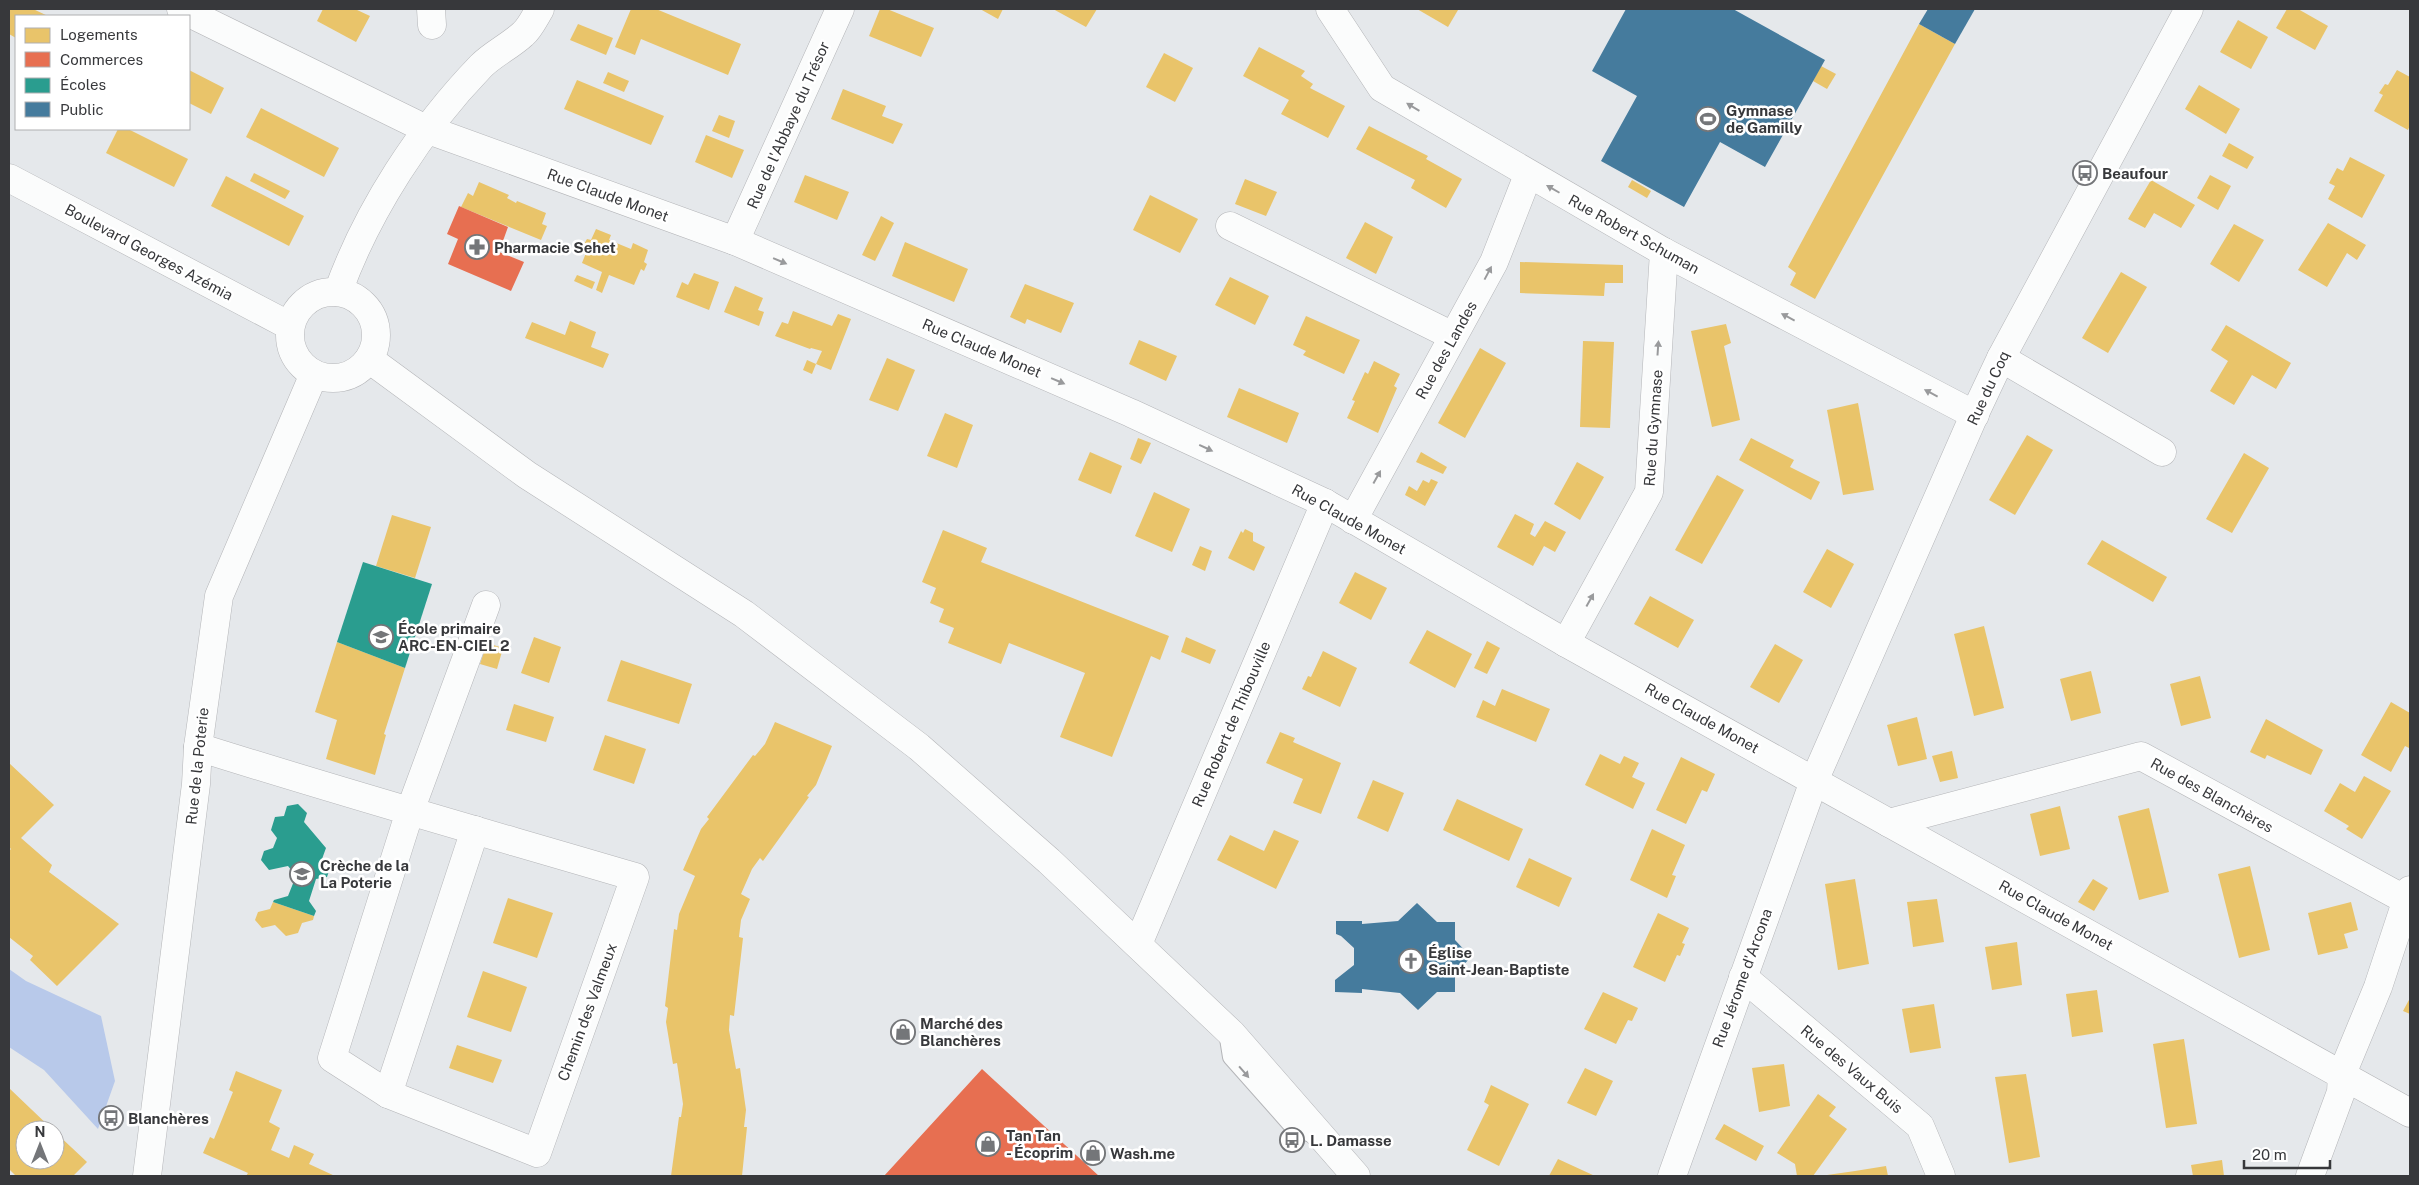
<svg xmlns="http://www.w3.org/2000/svg" width="2419" height="1185" font-family="'Public Sans',sans-serif">
<style>
.forest{fill:#b8c9ea}
.homes{fill:#e9c46a}
.shops{fill:#e76f51}
.schools{fill:#2a9d8f}
.public{fill:#457b9d}
.lines{fill:none;stroke-linecap:round;stroke-linejoin:round}
.lane-casing{stroke:#b4b5b8;stroke-width:18}
.street-casing{stroke:#b4b5b8;stroke-width:29}
.secondary-casing{stroke:#b4b5b8;stroke-width:29}
.lane{stroke:#fbfcfc;stroke-width:16}
.street{stroke:#fbfcfc;stroke-width:28}
.secondary{stroke:#fbfcfc;stroke-width:28}
.oneway{fill:#999a9c}
.labels{text-anchor:middle;dominant-baseline:central;stroke-width:5;stroke-linejoin:round;paint-order:stroke}
.poi-label{font-size:15px;font-weight:bold;fill:#37383b;stroke:#fff;text-anchor:start}
.street-label{font-size:15px;fill:#37383b;stroke:#fff}
</style>
<rect width="100%" height="100%" fill="#e5e8eb"/>
<path class="forest" d="M9 969 26 981 101 1016 115 1081 98 1129 44 1070 9 1047Z"/>
<g class="homes">
<path d="M9 9H33L48 16H16V38L9 34Z"/>
<path d="M323 9H355L370 16 356 42 317 21Z"/>
<path d="M631 9H656L741 44 728 75 641 39 635 55 615 47Z"/>
<path d="M880 9H887L934 28 921 57 869 36Z"/>
<path d="M980 9H1003L998 19Z"/>
<path d="M1053 9H1097L1086 27Z"/>
<path d="M1417 9H1456L1458 10 1448 27Z"/>
<path d="M2287 9H2298L2328 26 2315 50 2276 28Z"/>
<path d="M2238 20 2268 37 2251 69 2220 52Z"/>
<path d="M578 24 613 38 606 55 570 40Z"/>
<path d="M1919 24 1955 44 1815 299 1790 285 1796 273 1788 267Z"/>
<path d="M1259 47 1305 71 1301 76 1313 84 1310 88 1345 106 1328 138 1281 114 1289 100 1243 76Z"/>
<path d="M1164 53 1193 68 1175 102 1146 87Z"/>
<path d="M1821 66 1836 74 1827 89 1813 81Z"/>
<path d="M189 70 224 88 211 114 189 103Z"/>
<path d="M2397 70 2410 77V125L2408 130 2374 111 2383 95 2379 93 2385 84 2388 85Z"/>
<path d="M608 72 629 81 624 92 603 83Z"/>
<path d="M577 80 664 116 651 145 564 109Z"/>
<path d="M2199 85 2240 109 2226 134 2185 109Z"/>
<path d="M843 89 886 106 882 116 903 124 893 144 831 119Z"/>
<path d="M261 108 339 148 324 177 246 137Z"/>
<path d="M719 115 735 121 729 138 712 131Z"/>
<path d="M1369 126 1428 156 1426 159 1462 179 1446 208 1411 188 1415 180 1356 149Z"/>
<path d="M118 129H128L188 159 174 187 106 153Z"/>
<path d="M706 135 744 150 732 178 695 162Z"/>
<path d="M2229 143 2254 157 2247 169 2222 156Z"/>
<path d="M2350 157 2385 175 2362 218 2328 199 2335 186 2329 183 2337 168 2343 171Z"/>
<path d="M254 173 290 191 285 199 250 181Z"/>
<path d="M805 175 849 192 837 220 794 202Z"/>
<path d="M2210 175 2231 186 2218 210 2197 198Z"/>
<path d="M226 176 304 216 289 246 211 206Z"/>
<path d="M1245 179 1277 192 1266 216 1235 204Z"/>
<path d="M1632 180 1651 191 1647 198 1628 187Z"/>
<path d="M2151 180 2195 205 2181 228 2154 213 2145 228 2128 219Z"/>
<path d="M479 182 509 195 507 198 516 203 517 201 546 213 542 224 547 226 541 240 461 207 468 193 473 196Z"/>
<path d="M1150 195 1198 219 1180 253 1133 230Z"/>
<path d="M881 216 894 223 875 261 862 255Z"/>
<path d="M1365 222 1393 237 1376 274 1346 258Z"/>
<path d="M2328 223 2366 245 2357 260 2347 253 2327 287 2298 270Z"/>
<path d="M2234 224 2264 240 2239 282 2210 264Z"/>
<path d="M596 229 611 235 609 240 631 249 633 243 648 250 644 262 647 264 644 271 641 269 634 285 609 275 602 293 596 290 602 272 582 263 588 248 583 246 587 239 591 240Z"/>
<path d="M905 242 968 269 954 302 892 276Z"/>
<path d="M1520 262 1623 265V283H1605L1604 296 1520 293Z"/>
<path d="M2121 272 2147 287 2108 353 2082 338Z"/>
<path d="M694 273 719 282 709 310 676 297 682 282 688 285Z"/>
<path d="M577 275 595 282 592 289 574 281Z"/>
<path d="M1230 277 1269 296 1255 325 1215 305Z"/>
<path d="M1025 284 1074 303 1061 333 1027 319 1025 324 1010 317Z"/>
<path d="M735 286 763 298 758 310 764 312 759 326 724 312Z"/>
<path d="M793 311 832 326 838 314 851 319 831 370 816 364 822 351 811 348 810 349 775 336 782 322 788 324Z"/>
<path d="M1306 316 1360 340 1344 374 1303 355 1306 351 1293 345Z"/>
<path d="M570 321 596 332 591 347 609 354 603 368 525 338 532 322 565 335Z"/>
<path d="M1726 324 1731 343 1724 346 1740 420 1712 427 1691 331Z"/>
<path d="M2226 325 2291 363 2276 389 2252 375 2234 405 2210 391 2228 361 2211 350Z"/>
<path d="M1139 340 1177 356 1166 381 1129 364Z"/>
<path d="M1583 341 1614 342 1610 428 1580 427Z"/>
<path d="M1480 348 1506 363 1465 438 1438 423Z"/>
<path d="M887 358 915 370 898 411 869 400Z"/>
<path d="M807 360 816 364 812 374 803 370Z"/>
<path d="M1374 361 1400 374 1394 386 1397 388 1378 433 1347 418 1355 401 1352 400 1365 372 1368 374Z"/>
<path d="M1239 388 1299 413 1287 443 1227 417Z"/>
<path d="M1858 403 1874 490 1843 495 1827 410Z"/>
<path d="M945 413 973 425 957 468 927 456Z"/>
<path d="M2027 435 2053 450 2015 515 1989 500Z"/>
<path d="M1138 438 1151 443 1141 464 1130 459Z"/>
<path d="M1751 438 1794 460 1790 467 1820 482 1811 500 1739 460Z"/>
<path d="M1090 452 1122 466 1111 494 1078 480Z"/>
<path d="M1421 452 1447 467 1443 474 1416 462Z"/>
<path d="M2244 453 2269 468 2232 533 2206 519Z"/>
<path d="M1577 462 1604 477 1580 520 1554 504Z"/>
<path d="M1717 475 1744 490 1702 564 1675 550Z"/>
<path d="M1431 479 1438 482 1425 506 1405 495 1409 486 1417 491 1423 480 1429 483Z"/>
<path d="M1154 492 1190 509 1172 552 1135 536Z"/>
<path d="M1515 514 1534 524 1530 534 1535 537 1545 521 1566 532 1555 552 1544 546 1533 566 1497 547Z"/>
<path d="M392 515 431 527 415 578 376 566Z"/>
<path d="M1245 529 1253 533V541L1265 547 1254 571 1228 558 1241 531 1243 533Z"/>
<path d="M943 530 987 548 981 562 1169 636 1160 660 1151 656 1112 757 1060 737 1085 673 1009 643 1001 664 948 643 954 628 939 622 944 609 930 603 936 588 922 582Z"/>
<path d="M2102 540 2167 577 2153 602 2087 564Z"/>
<path d="M1200 546 1212 551 1205 571 1192 565Z"/>
<path d="M1827 549 1854 564 1831 608 1803 592Z"/>
<path d="M1355 572 1387 588 1371 620 1339 603Z"/>
<path d="M1650 596 1694 620 1678 648 1634 624Z"/>
<path d="M1984 626 2004 708 1974 716 1954 634Z"/>
<path d="M1427 630 1472 654 1455 688 1409 663Z"/>
<path d="M534 637 561 647 549 683 521 673Z"/>
<path d="M1186 637 1216 650 1210 664 1181 652Z"/>
<path d="M1487 641 1500 648 1487 674 1474 668Z"/>
<path d="M337 642 405 668 384 734 386 735 375 775 326 759 337 720 315 712Z"/>
<path d="M487 643 503 648 497 669 480 664Z"/>
<path d="M1775 644 1803 660 1779 703 1750 687Z"/>
<path d="M1323 651 1357 668 1340 707 1302 689 1308 676 1311 677Z"/>
<path d="M621 660 692 684 679 724 607 701Z"/>
<path d="M2091 671 2101 713 2071 721 2060 679Z"/>
<path d="M2200 676 2211 718 2181 726 2170 684Z"/>
<path d="M1502 689 1550 709 1536 742 1476 717 1483 700 1495 706Z"/>
<path d="M2391 702 2410 713V746L2409 748 2405 746 2391 772 2361 755Z"/>
<path d="M514 704 554 717 546 742 506 730Z"/>
<path d="M1917 717 1927 759 1898 766 1887 725Z"/>
<path d="M2266 719 2323 750 2311 775 2267 755 2265 759 2250 752Z"/>
<path d="M775 722 832 746 816 785 807 796 809 797 763 861 760 858 752 869 741 894 750 899 741 920 739 937 743 938 734 1016 730 1015 729 1030 736 1069 740 1068 746 1110 744 1127H747L742 1176H671L679 1117H681L683 1104 677 1063 673 1064 666 1022 668 1008 665 1006 674 929 677 930 679 914 695 876 683 870 701 829 709 819 707 817 753 755 755 756 765 744Z"/>
<path d="M1280 732 1295 738 1293 742 1341 763 1321 814 1293 803 1303 779 1266 763Z"/>
<path d="M605 735 646 749 634 784 593 770Z"/>
<path d="M1952 751 1958 778 1940 782 1932 756Z"/>
<path d="M1600 754 1620 764 1624 756 1639 763 1632 777 1645 783 1633 809 1585 785Z"/>
<path d="M1681 757 1715 774 1707 792 1702 790 1686 824 1656 810Z"/>
<path d="M9 763 54 805 21 838 52 865 49 872 119 924 57 986 30 960 33 956 9 937V851L11 849 9 847Z"/>
<path d="M2364 776 2391 791 2362 839 2346 829 2349 826 2324 811 2340 783 2355 792Z"/>
<path d="M1373 780 1404 793 1388 832 1357 818Z"/>
<path d="M1457 799 1523 829 1509 861 1443 830Z"/>
<path d="M2060 806 2070 849 2040 856 2030 814Z"/>
<path d="M2149 808 2169 892 2139 900 2118 816Z"/>
<path d="M1652 829 1685 845 1672 875 1676 876 1667 898 1630 880Z"/>
<path d="M1274 830 1299 841 1276 889 1217 860 1230 835 1264 851Z"/>
<path d="M1529 858 1572 878 1559 907 1516 887Z"/>
<path d="M2250 866 2270 950 2239 958 2218 874Z"/>
<path d="M1855 879 1869 964 1838 970 1825 884Z"/>
<path d="M2093 879 2108 888 2094 911 2078 902Z"/>
<path d="M508 898 553 913 537 958 493 943Z"/>
<path d="M1937 899 1944 942 1913 947 1907 902Z"/>
<path d="M273 902 314 916 313 920 302 923 298 933 286 936 275 925 262 928 255 920 258 912 270 909Z"/>
<path d="M2351 902 2358 930 2344 934 2348 948 2318 955 2308 913Z"/>
<path d="M1658 913 1689 928 1682 943 1685 944 1680 956 1677 955 1665 982 1633 967Z"/>
<path d="M2017 942 2022 985 1992 990 1985 947Z"/>
<path d="M483 971 527 987 511 1032 467 1017Z"/>
<path d="M2097 990 2103 1032 2072 1037 2066 994Z"/>
<path d="M1603 992 1638 1008 1632 1021 1628 1020 1616 1044 1584 1029Z"/>
<path d="M2410 998V1014L2403 1011Z"/>
<path d="M1934 1004 1941 1048 1910 1053 1902 1009Z"/>
<path d="M2184 1039 2197 1124 2166 1128 2153 1044Z"/>
<path d="M457 1045 502 1060 493 1083 449 1068Z"/>
<path d="M1784 1064 1790 1106 1759 1112 1752 1068Z"/>
<path d="M1585 1068 1613 1081 1596 1116 1567 1103Z"/>
<path d="M236 1071 282 1090 269 1122 280 1128 271 1150 289 1158 294 1145 314 1154 309 1164 335 1176H246L248 1173 203 1153 210 1137 214 1139 233 1092 229 1090Z"/>
<path d="M2026 1074 2040 1157 2009 1163 1995 1077Z"/>
<path d="M1491 1085 1529 1104 1499 1166 1467 1150 1489 1105 1484 1102Z"/>
<path d="M9 1088 53 1130H25V1160H55V1132L87 1162 73 1176H16L9 1169Z"/>
<path d="M1818 1094 1836 1107 1829 1116 1847 1129 1813 1176H1797L1795 1164 1777 1153Z"/>
<path d="M1724 1124 1764 1146 1756 1161 1715 1139Z"/>
<path d="M1558 1159 1595 1176H1549Z"/>
<path d="M2222 1160 2224 1176H2193L2191 1165Z"/>
<path d="M1886 1166 1888 1176 1827 1175 1855 1171Z"/>
</g>
<g class="shops">
<path d="M459 206 508 227 499 252 524 262 511 291 448 264 458 239 447 234Z"/>
<path d="M982 1069 995 1081 1099 1176H884Z"/>
</g>
<g class="schools">
<path d="M363 562 432 584 405 668 337 642Z"/>
<path d="M298 804 307 813 304 822 326 848 322 859 330 868 327 877 316 879 309 901 316 911 314 916 273 902 274 900 288 896 296 876 288 866 269 870 261 860 264 851 273 848 277 838 271 830 275 817 284 816 287 806Z"/>
</g>
<g class="public">
<path d="M1626 9H1733L1825 60 1765 167 1720 142 1684 207 1601 161 1637 96 1592 71Z"/>
<path d="M1928 9H1975L1955 44 1919 24Z"/>
<path d="M1417 903 1437 922H1455V940L1471 957 1455 974V992H1437L1418 1010 1400 993 1362 989V993L1335 992V980L1354 965V948L1341 936 1336 934V921H1362V924L1398 921Z"/>
</g>
<g class="lines">
<defs>
<path id="lane" d="M1227 1032 1231 1057 1293 1127 1316 1136"/>
<g id="street">
<path d="M181 9 426 129 735 241 1131 413 1325 503 1566 643 2410 1113"/>
<path d="M431 9 432 25"/>
<path d="M1330 9 1382 88 1664 252 1975 415"/>
<path d="M1230 226 1453 336"/>
<path d="M735 241 840 9"/>
<path d="M338 292C367 211 421 128 481 66 493 54 510 46 523 34 530 28 535 17 540 9"/>
<path d="M2001 358 2162 452"/>
<path d="M1353 520 1494 262 1528 175"/>
<path d="M1566 643 1649 492 1664 252"/>
<path d="M198 747C343 793 489 834 635 877L537 1153 388 1094 332 1058 410 811 486 605"/>
<path d="M1889 823 2141 756 2406 900"/>
<path d="M1138 944 1325 503"/>
<path d="M1743 977 1920 1126 1941 1176"/>
<path d="M388 1094 475 830"/>
<path d="M147 1176 196 784 198 747 219 596 314 374"/>
<path d="M1672 1176 1814 781 1976 411 2001 358 2189 9"/>
<path d="M2310 1176 2341 1092 2342 1074 2378 987 2410 890"/>
</g>
<g id="secondary">
<path d="M9 178 290 326"/>
<circle cx="333" cy="335" r="43"/>
<path d="M369 359 527 475 744 614 919 747 1049 861 1232 1034 1356 1176"/>
</g>
</defs>
<use href="#lane" class="lane-casing"/>
<use href="#street" class="street-casing"/>
<use href="#secondary" class="secondary-casing"/>
<use href="#lane" class="lane"/>
<use href="#street" class="street"/>
<use href="#secondary" class="secondary"/>
</g>
<defs><path id="oneway-solid" d="M-6-.8H1V-3.2L6.5 0L1 3.2V.8H-6Z" transform="scale(1.25)"/></defs>
<g class="oneway">
<use href="#oneway-solid" transform="translate(1413 107) rotate(-149)"/>
<use href="#oneway-solid" transform="translate(1553 189) rotate(-150)"/>
<use href="#oneway-solid" transform="translate(780 261) rotate(23)"/>
<use href="#oneway-solid" transform="translate(1488 273) rotate(-62)"/>
<use href="#oneway-solid" transform="translate(1788 317) rotate(-152)"/>
<use href="#oneway-solid" transform="translate(1658 348) rotate(-86)"/>
<use href="#oneway-solid" transform="translate(1058 381) rotate(23)"/>
<use href="#oneway-solid" transform="translate(1931 393) rotate(-152)"/>
<use href="#oneway-solid" transform="translate(1206 448) rotate(25)"/>
<use href="#oneway-solid" transform="translate(1377 477) rotate(-61)"/>
<use href="#oneway-solid" transform="translate(1590 600) rotate(-61)"/>
<use href="#oneway-solid" transform="translate(1244 1072) rotate(49)"/>
</g>
<defs>
<symbol id="stadium-ring" viewBox="-11 -11 22 22"><circle r="9.5" fill="#fff" stroke="#747679" stroke-width="1.5"/><path d="M0-5a6.5 5 0 1 0 0 10a6.5 5 0 1 0 0-10ZM-3.5-1.8h7v3.6h-7Z" fill="#747679"/></symbol>
<symbol id="bus-ring" viewBox="-11 -11 22 22"><circle r="9.5" fill="#fff" stroke="#747679" stroke-width="1.5"/><path d="M-5-6H5V4H4V6H2V4H-2V6H-4V4H-5ZM-3.5-4V0h7V-4ZM-3.5 1.2v1.5H-2V1.2ZM2 1.2v1.5H3.5V1.2Z" fill="#747679"/></symbol>
<symbol id="pharmacy-ring" viewBox="-11 -11 22 22"><circle r="9.5" fill="#fff" stroke="#747679" stroke-width="1.5"/><path d="M-2-6h4v4h4v4h-4v4h-4v-4h-4v-4h4Z" fill="#747679"/></symbol>
<symbol id="school-ring" viewBox="-11 -11 22 22"><circle r="9.5" fill="#fff" stroke="#747679" stroke-width="1.5"/><path d="M0-5L7-2L0 1L-7-2ZM-4 1L0 2.5L4 1V4Q0 6-4 4Z" fill="#747679"/></symbol>
<symbol id="church-ring" viewBox="-11 -11 22 22"><circle r="9.5" fill="#fff" stroke="#747679" stroke-width="1.5"/><path d="M-1.2-6h2.4v3.5h3.3v2.4h-3.3V6h-2.4V-.1h-3.3v-2.4h3.3Z" fill="#747679"/></symbol>
<symbol id="shop-ring" viewBox="-11 -11 22 22"><circle r="9.5" fill="#fff" stroke="#747679" stroke-width="1.5"/><path d="M-5-2.5h2.3a2.7 3.5 0 0 1 5.4 0H5L5.5 6h-11ZM-1.5-2.5h3a1.5 2.3 0 0 0-3 0Z" fill="#747679"/></symbol>
</defs>
<g fill-rule="evenodd">
<use href="#stadium-ring" x="1694" y="105" width="28" height="28"/>
<use href="#bus-ring" x="2071" y="159" width="28" height="28"/>
<use href="#pharmacy-ring" x="463" y="233" width="28" height="28"/>
<use href="#school-ring" x="367" y="623" width="28" height="28"/>
<use href="#school-ring" x="288" y="860" width="28" height="28"/>
<use href="#church-ring" x="1397" y="947" width="28" height="28"/>
<use href="#shop-ring" x="889" y="1018" width="28" height="28"/>
<use href="#bus-ring" x="97" y="1104" width="28" height="28"/>
<use href="#bus-ring" x="1278" y="1126" width="28" height="28"/>
<use href="#shop-ring" x="974" y="1130" width="28" height="28"/>
<use href="#shop-ring" x="1079" y="1139" width="28" height="28"/>
</g>
<g class="labels">
<g class="poi-label">
<text x="1726" y="110">Gymnase<tspan x="1726" dy="17">de Gamilly</tspan></text>
<text x="2102" y="173">Beaufour</text>
<text x="494" y="247">Pharmacie Sehet</text>
<text x="398" y="628">École primaire<tspan x="398" dy="17">ARC-EN-CIEL 2</tspan></text>
<text x="320" y="865">Crèche de la<tspan x="320" dy="17">La Poterie</tspan></text>
<text x="1428" y="952">Église<tspan x="1428" dy="17">Saint-Jean-Baptiste</tspan></text>
<text x="920" y="1023">Marché des<tspan x="920" dy="17">Blanchères</tspan></text>
<text x="128" y="1118">Blanchères</text>
<text x="1006" y="1135">Tan Tan<tspan x="1006" dy="17">- Écoprim</tspan></text>
<text x="1310" y="1140">L. Damasse</text>
<text x="1110" y="1153">Wash.me</text>
</g>
<g class="street-label">
<text transform="translate(788 125) rotate(-66)">Rue de l'Abbaye du Trésor</text>
<text transform="translate(608 195) rotate(20)">Rue Claude Monet</text>
<text transform="translate(1634 234) rotate(29)">Rue Robert Schuman</text>
<text transform="translate(149 252) rotate(28)">Boulevard Georges Azémia</text>
<text transform="translate(982 348) rotate(23)">Rue Claude Monet</text>
<text transform="translate(1446 350) rotate(-61)">Rue des Landes</text>
<text transform="translate(1988 388) rotate(-65)">Rue du Coq</text>
<text transform="translate(1653 428) rotate(-86)">Rue du Gymnase</text>
<text transform="translate(1349 519) rotate(29)">Rue Claude Monet</text>
<text transform="translate(1702 718) rotate(29)">Rue Claude Monet</text>
<text transform="translate(1231 724) rotate(-67)">Rue Robert de Thibouville</text>
<text transform="translate(197 766) rotate(-84)">Rue de la Poterie</text>
<text transform="translate(2212 795) rotate(29)">Rue des Blanchères</text>
<text transform="translate(2056 915) rotate(29)">Rue Claude Monet</text>
<text transform="translate(1742 978) rotate(-70)">Rue Jérome d'Arcona</text>
<text transform="translate(587 1012) rotate(-70)">Chemin des Valmeux</text>
<text transform="translate(1852 1069) rotate(40)">Rue des Vaux Buis</text>
</g>
</g>
<rect width="2419" height="1185" fill="none" stroke="#37383b" stroke-width="20"/>
<rect x="15" y="15" width="175" height="115" fill="#ffffff" stroke="#afafb1"/>
<rect x="25" y="28" width="25" height="15" fill="#e9c46a" stroke="#afafb1"/>
<text x="60" y="40" font-size="15" fill="#37383b">Logements</text>
<rect x="25" y="52" width="25" height="15" fill="#e76f51" stroke="#afafb1"/>
<text x="60" y="65" font-size="15" fill="#37383b">Commerces</text>
<rect x="25" y="78" width="25" height="15" fill="#2a9d8f" stroke="#afafb1"/>
<text x="60" y="90" font-size="15" fill="#37383b">Écoles</text>
<rect x="25" y="102" width="25" height="15" fill="#457b9d" stroke="#afafb1"/>
<text x="60" y="115" font-size="15" fill="#37383b">Public</text>
<g transform="translate(40 1145)"><circle r="24" fill="#ffffff" stroke="#afafb1"/>
<path d="M0-4L9 19L0 12L-9 19Z" fill="#747679"/>
<text y="-8" font-size="14" font-weight="bold" text-anchor="middle" fill="#37383b">N</text>
</g>
<path d="M2244 1160v8h86v-8" fill="none" stroke="#37383b" stroke-width="2.5"/>
<text x="2252" y="1160" font-size="15" fill="#37383b" stroke="#ffffff" stroke-width="4" paint-order="stroke">20 m</text>
</svg>
